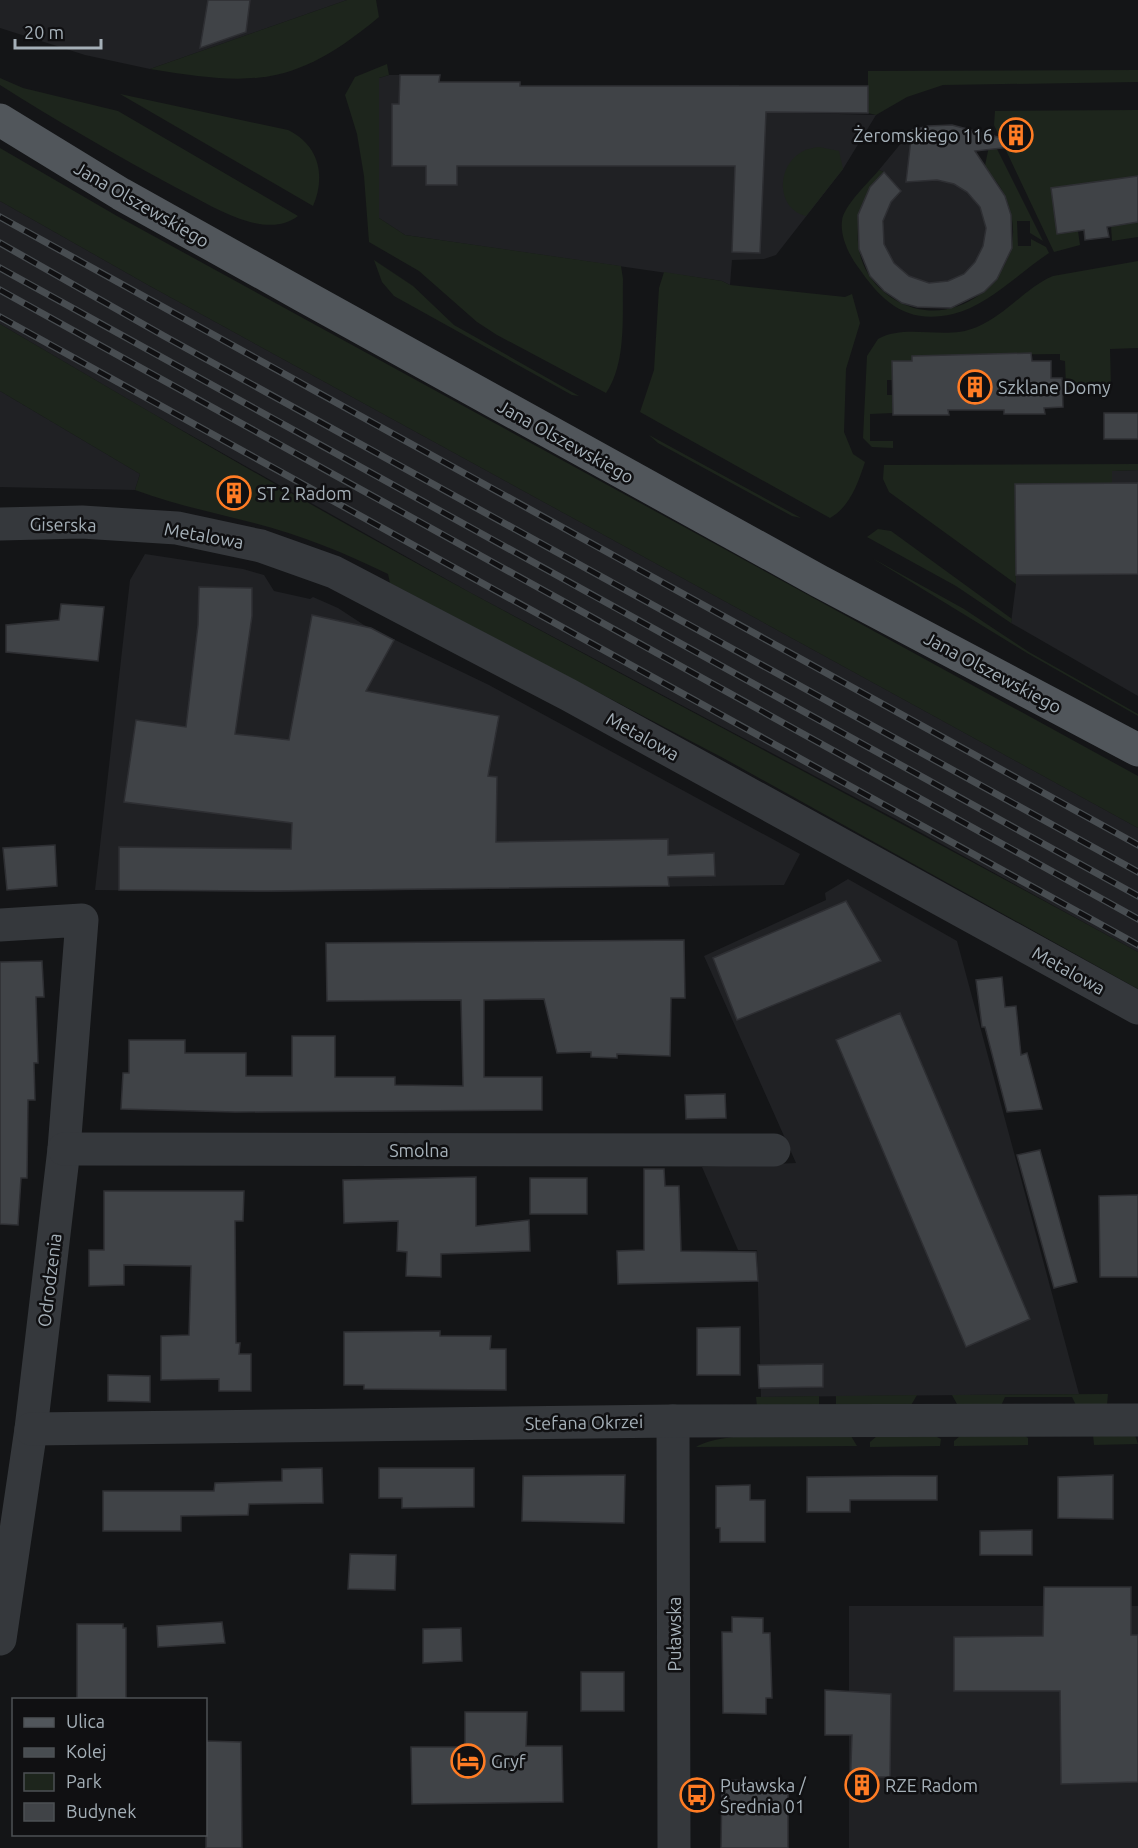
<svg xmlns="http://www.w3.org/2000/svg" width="1138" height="1848" font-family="Ubuntu,sans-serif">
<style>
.built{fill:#202124}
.green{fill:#1d251c}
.building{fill:#404347;stroke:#2e2f33;stroke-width:1.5}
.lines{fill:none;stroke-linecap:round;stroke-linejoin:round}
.minor{stroke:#35383c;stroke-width:33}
.major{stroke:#51565b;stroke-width:33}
.rail-casing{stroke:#484d51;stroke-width:7}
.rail{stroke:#101012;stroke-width:4.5;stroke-dasharray:14;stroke-linecap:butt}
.labels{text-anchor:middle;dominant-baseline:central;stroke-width:5;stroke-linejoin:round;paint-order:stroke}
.poi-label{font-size:18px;fill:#a5b0b8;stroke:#101012;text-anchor:start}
.street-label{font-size:18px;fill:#a5b0b8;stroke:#101012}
</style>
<rect width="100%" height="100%" fill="#141517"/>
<g class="built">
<path d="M0 0H347L150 69 85 55 0 28Z"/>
<path d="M389 75H440V82H520L521 86 739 85 733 252 760 253 766 112 876 115 843 169 776 255 764 259 732 260 730 285 722 281 405 235 379 218V78Z"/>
<path d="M912 130 937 180 954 184 967 192 980 207 986 228 983 246 975 262 964 274 948 281 929 283 909 276 893 263 884 244V172L879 170Z"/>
<path d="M0 201 148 285 1138 828V952L907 825 469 592 148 411 0 324Z"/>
<path d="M0 391 140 474 135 490 0 487Z"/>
<path d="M1138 470V696L1011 623 1016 584 1015 484 1111 483 1112 471Z"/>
<path d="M145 554 243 569 264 575 274 591 310 599 313 597 338 608 364 625 489 685 800 854 784 885 280 892 95 890 130 580Z"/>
<path d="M848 879 957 941 1079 1394 761 1397 757 1250H738L702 1167 796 1163 704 956 826 900 825 893Z"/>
<rect x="849" y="1606" width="289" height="242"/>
</g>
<g class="green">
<path d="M347 0H376L379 17C295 87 254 86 150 69Z"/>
<path d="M387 64 389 75 379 78V218L405 235 621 266 623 279C622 315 627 362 606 393L497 335 477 322 419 271 369 242 364 176 357 134 345 95 355 77Z"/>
<path d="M1138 70V82L943 85 907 97 876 115 868 113V71Z"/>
<path d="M0 78 23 88 118 111 298 216C284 227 267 226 250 222 224 215 199 199 175 187 116 155 57 121 0 85Z"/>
<path d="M120 94 288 130C319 145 326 176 313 206Z"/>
<path d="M1138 110V176L1078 231 1080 245 1054 252 994 125 995 111Z"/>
<path d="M991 137 1043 241 1030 233V221H1017L1018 246H1031V239L1046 247 1049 253C1019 273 987 306 953 314 907 325 882 302 858 267 849 255 840 236 842 221 843 206 870 181 879 170L884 172C846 213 847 276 901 303 952 328 1010 287 1013 234 1014 212 1003 182 984 170Z"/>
<path d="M819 147 839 151 843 169 806 216C771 208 776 150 819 147Z"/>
<path d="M0 148 117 216 1138 776V828L148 285 0 201Z"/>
<path d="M1138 222V237L1112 241 1111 226Z"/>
<path d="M374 260 413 286 454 325 579 396 572 395 394 296 382 282Z"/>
<path d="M1138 261V348L1110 349 1111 387H1066L1065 361 1060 360V354L912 356V361L893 380H887V395H893V413L870 414V441H893V448L872 447 863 438 867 356 878 339C907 323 945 341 977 327 1006 315 1025 288 1053 276Z"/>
<path d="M664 272 722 281 730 285 845 297 852 294 860 323 846 369 844 432 853 454 865 462C858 483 850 507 830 518L640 412 654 370 659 288Z"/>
<path d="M0 324C156 416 312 507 471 593 693 713 917 831 1138 952V989L725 759 390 583 388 574C343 552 298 534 250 522 211 512 173 504 135 490L140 474 0 391Z"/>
<path d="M649 435 801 518 792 516 658 443Z"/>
<path d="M1138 464V470L1112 471V483L1015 484 1016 584 889 492 883 479 884 465Z"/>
<path d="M878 529 891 531 1012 619 1011 623 956 586 867 537Z"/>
<path d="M872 558 964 609 1029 652 1138 714V716L1027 653Z"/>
<path d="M1108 1394 1107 1405 1077 1407 1072 1397H1005L1000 1408 958 1406 952 1395Z"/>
<path d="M917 1395 910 1407 836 1404V1396Z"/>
<path d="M819 1396V1410L757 1407 756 1397Z"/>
<path d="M1024 1435 1028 1438V1445L954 1446V1441L960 1436Z"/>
<path d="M1093 1435H1135L1138 1444 1094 1445Z"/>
<path d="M851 1436 857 1446 696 1447C725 1429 814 1437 851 1436Z"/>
<path d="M877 1436H935L941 1439 940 1446 870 1447V1442Z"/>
</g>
<g class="building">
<path d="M208 0H250L246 32 200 48Z"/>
<path d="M400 75H440L439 82H520V86H868V113L766 112 760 253 732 252 735 166H457V185H426V166H392V104H399Z"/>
<path d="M952 125 1028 145 975 151 1005 196 1011 215 1012 248 997 279 984 292 951 308 917 307 902 303 884 291 870 276 859 249 858 215 870 187 884 172 901 191 891 202 883 221 884 244 894 263 909 276 929 283 948 281 964 274 975 262 983 246 986 228 980 207 967 192 954 184 937 180 906 182 912 130 928 126Z"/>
<path d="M1138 176V222L1107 227 1109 237 1085 240 1084 230 1057 234 1051 188Z"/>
<path d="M1031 353 1032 361H1051V378H1062L1063 407 1044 408 1045 414H1004V410H948L949 415H893L892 361H912V356Z"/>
<rect x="1104" y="413" width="34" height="26"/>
<path d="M1138 483V574L1016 575 1015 484Z"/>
<path d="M199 587 252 588V616L235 734 289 740 312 615 371 628 394 640 366 691 499 716 488 776 497 777 496 842 668 839V855L714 853 715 876 668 877 669 886 269 891 119 890V847L291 849 292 823 124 802 136 720 186 727 198 625Z"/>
<path d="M61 604 104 607 98 661 6 652V625L59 620Z"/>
<path d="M55 845 57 886 7 890 3 848Z"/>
<path d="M846 901 881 961 737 1020 713 958Z"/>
<path d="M684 940 685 998H671L670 1056 617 1054V1058L591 1057V1052L557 1053 544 999 484 1000V1077H542V1110L235 1112 121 1109 123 1073H129V1040H185V1053H246V1076H292V1036H335V1077H395V1085L463 1086 461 1000 327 1001 326 943Z"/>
<path d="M42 961 44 997H36L38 1063H34L35 1100H28L27 1178H21L18 1225 0 1224V962Z"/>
<path d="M1002 977 1005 1007 1016 1006 1021 1055 1027 1053 1042 1109 1007 1112 985 1027H982L976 980Z"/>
<path d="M900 1013 1030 1319 966 1347 836 1040Z"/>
<path d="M725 1094 726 1118 686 1119 685 1095Z"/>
<path d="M1040 1150 1077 1282 1054 1288 1017 1155Z"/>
<path d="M644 1169H664L665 1186H679L681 1251 756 1252 758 1281 618 1284 617 1251 644 1250Z"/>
<path d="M476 1177V1226L529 1220 530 1251 441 1254V1277L406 1276 407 1252 397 1251 398 1221 344 1223 343 1180Z"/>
<rect x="530" y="1178" width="57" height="36"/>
<path d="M104 1191H244L243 1221H235L236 1343H240L239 1354H251V1391H219V1379L161 1380V1336L189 1335 191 1266 124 1265V1285L89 1286V1250H104Z"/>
<path d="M1138 1195V1277H1100L1099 1196Z"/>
<path d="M740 1327V1375H697V1328Z"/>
<path d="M440 1331V1336H491L490 1349H506V1390L364 1389V1385H344V1332Z"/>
<path d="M823 1364V1387L759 1388 758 1365Z"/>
<path d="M108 1375 150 1376V1402L108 1401Z"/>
<path d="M322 1468 323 1503 249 1504 248 1515 181 1516V1531H103V1491H214L215 1483 282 1481V1469Z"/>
<path d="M379 1468H474V1507L402 1508V1498H379Z"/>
<path d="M625 1475 624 1523 522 1521 523 1476Z"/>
<path d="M1113 1475V1519L1058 1518V1477Z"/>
<path d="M893 1476H937V1500H850V1512H807V1477Z"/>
<path d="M750 1485V1500H765V1542H720V1528H716V1486Z"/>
<path d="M1032 1530V1555H980V1531Z"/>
<path d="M350 1554 396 1555 395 1590 348 1589Z"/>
<path d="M1044 1587H1131V1635H1138V1782L1061 1784 1060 1691H954V1637L1043 1636Z"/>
<path d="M732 1617 763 1618V1633H770L772 1698H766V1714L723 1713 722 1632H732Z"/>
<path d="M222 1622 225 1643 158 1647 157 1626Z"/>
<path d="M77 1624H123V1628H126V1700H77Z"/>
<path d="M461 1628 462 1661 423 1663V1629Z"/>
<rect x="581" y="1672" width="43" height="39"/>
<path d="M825 1690 891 1694 890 1777H874V1793H850L852 1735H825Z"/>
<path d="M465 1712H527L526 1746H562L563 1802 412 1804 411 1747H465Z"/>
<path d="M206 1741 241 1742 242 1848H206Z"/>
<path d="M722 1780 788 1781V1848H721Z"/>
</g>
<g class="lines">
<g class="minor">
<path d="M0 524 82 522 177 528 261 546 334 572 569 695 1138 1008"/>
<path d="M0 925 82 920 64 1149 31 1429 0 1639"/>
<path d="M64 1149 774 1150"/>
<path d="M673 1421 674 1848"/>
<path d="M31 1429 673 1421 1138 1420"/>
</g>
<path class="major" d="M0 120 121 194 302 295 819 581 1138 750"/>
<defs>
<g id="rail">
<path d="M0 217 1138 845"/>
<path d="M0 243 164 336 1138 872"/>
<path d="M0 268 1138 896"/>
<path d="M0 290 1138 919"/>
<path d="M0 317 1138 945"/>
</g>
</defs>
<use href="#rail" class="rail-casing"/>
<use href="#rail" class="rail"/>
</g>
<defs>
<symbol id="building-ring" viewBox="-11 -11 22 22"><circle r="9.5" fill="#101012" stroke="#ff7c24" stroke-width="1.5"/><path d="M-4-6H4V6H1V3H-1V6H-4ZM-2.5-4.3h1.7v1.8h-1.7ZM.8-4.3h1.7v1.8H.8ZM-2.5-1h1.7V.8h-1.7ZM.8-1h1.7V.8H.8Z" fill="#ff7c24"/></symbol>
<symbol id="hotel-ring" viewBox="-11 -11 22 22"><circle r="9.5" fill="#101012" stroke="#ff7c24" stroke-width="1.5"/><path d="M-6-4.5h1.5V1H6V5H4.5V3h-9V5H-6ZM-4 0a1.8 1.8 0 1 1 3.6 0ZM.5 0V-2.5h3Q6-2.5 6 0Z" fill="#ff7c24"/></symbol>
<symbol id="bus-ring" viewBox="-11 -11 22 22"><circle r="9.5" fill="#101012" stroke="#ff7c24" stroke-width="1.5"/><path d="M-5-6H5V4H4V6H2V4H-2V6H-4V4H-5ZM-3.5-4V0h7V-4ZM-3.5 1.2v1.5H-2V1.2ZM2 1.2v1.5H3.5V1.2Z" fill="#ff7c24"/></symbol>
</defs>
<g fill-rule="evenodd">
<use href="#building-ring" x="997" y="116" width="38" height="38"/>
<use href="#building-ring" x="956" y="368" width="38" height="38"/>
<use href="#building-ring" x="215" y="474" width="38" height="38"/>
<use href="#hotel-ring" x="449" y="1742" width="38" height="38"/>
<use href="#building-ring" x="843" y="1766" width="38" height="38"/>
<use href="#bus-ring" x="678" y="1776" width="38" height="38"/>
</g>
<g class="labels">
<g class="poi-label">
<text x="993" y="135" text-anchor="end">Żeromskiego 116</text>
<text x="998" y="387">Szklane Domy</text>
<text x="257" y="493">ST 2 Radom</text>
<text x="491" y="1761">Gryf</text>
<text x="720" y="1785">Puławska /<tspan x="720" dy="21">Średnia 01</tspan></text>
<text x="885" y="1785">RZE Radom</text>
</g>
<g class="street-label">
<text transform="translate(142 204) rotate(30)">Jana Olszewskiego</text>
<text transform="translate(566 441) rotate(29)">Jana Olszewskiego</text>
<text transform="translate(63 524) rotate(1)">Giserska</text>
<text transform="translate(204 535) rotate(10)">Metalowa</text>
<text transform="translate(993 672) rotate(28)">Jana Olszewskiego</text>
<text transform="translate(643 736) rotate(29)">Metalowa</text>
<text transform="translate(1069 970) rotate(29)">Metalowa</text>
<text x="419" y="1150">Smolna</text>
<text transform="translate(49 1280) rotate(-83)">Odrodzenia</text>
<text transform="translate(584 1422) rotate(-1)">Stefana Okrzei</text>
<text transform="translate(674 1634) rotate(-90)">Puławska</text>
</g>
</g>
<rect x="12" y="1698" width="195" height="138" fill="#101012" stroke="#4c5054" stroke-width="1.5"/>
<rect x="24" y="1718" width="30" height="9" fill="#51565b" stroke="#4c5054" stroke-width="1.5"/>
<text x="66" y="1728" font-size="18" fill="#a5b0b8">Ulica</text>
<rect x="24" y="1748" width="30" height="9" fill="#484d51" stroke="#4c5054" stroke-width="1.5"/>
<text x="66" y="1758" font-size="18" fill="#a5b0b8">Kolej</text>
<rect x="24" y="1773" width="30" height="18" fill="#1d251c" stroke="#4c5054" stroke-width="1.5"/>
<text x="66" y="1788" font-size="18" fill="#a5b0b8">Park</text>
<rect x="24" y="1803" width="30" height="18" fill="#404347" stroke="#4c5054" stroke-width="1.5"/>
<text x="66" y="1818" font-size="18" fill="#a5b0b8">Budynek</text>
<path d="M15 39v9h86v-9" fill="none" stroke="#a5b0b8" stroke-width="3"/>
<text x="24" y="39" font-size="18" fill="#a5b0b8" stroke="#101012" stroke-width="4.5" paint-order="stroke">20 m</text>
</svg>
